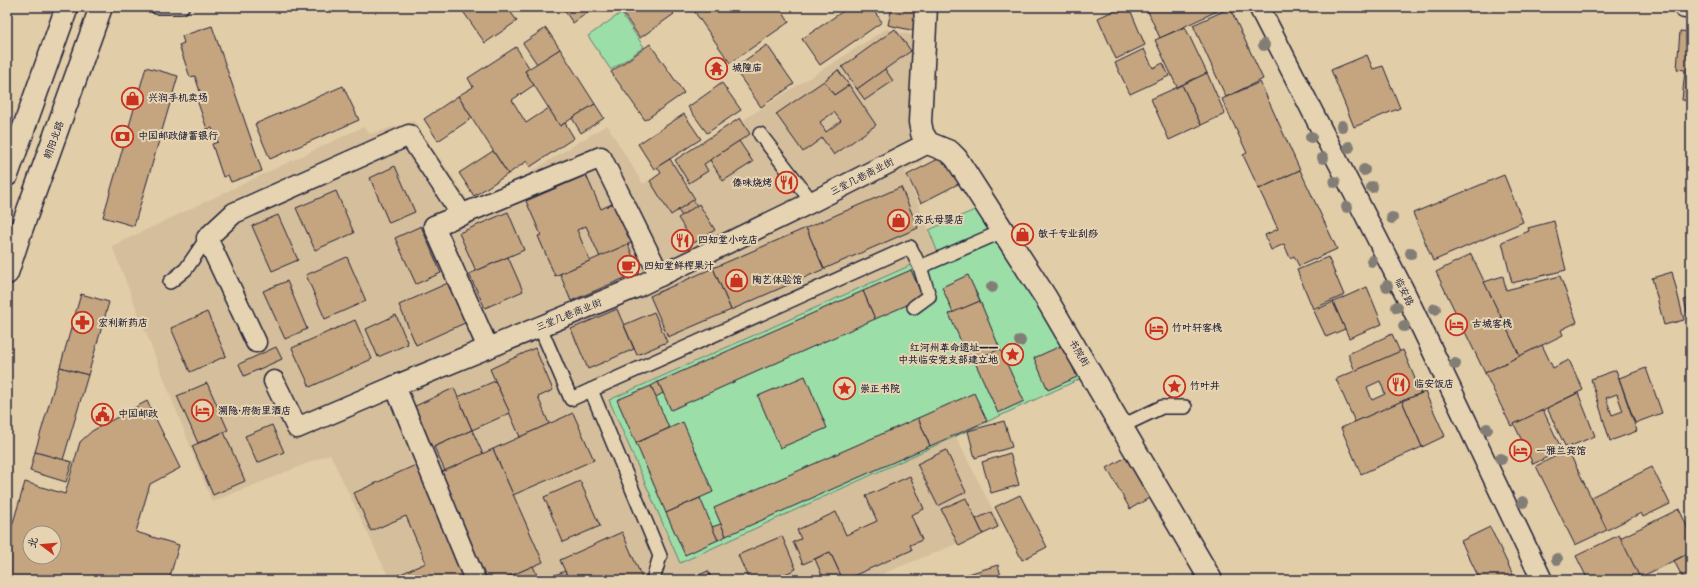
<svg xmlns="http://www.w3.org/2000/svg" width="1698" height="587" font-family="Pangolin,'LXGW WenKai TC',sans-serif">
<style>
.built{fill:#d5be9b}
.green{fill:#9cdea8;stroke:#5f8072}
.building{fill:#c4a580;stroke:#22223b;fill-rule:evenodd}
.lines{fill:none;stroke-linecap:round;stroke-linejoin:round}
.service-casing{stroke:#22223b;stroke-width:16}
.pedestrian-casing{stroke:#22223b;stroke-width:23}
.minor-casing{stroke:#22223b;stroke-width:25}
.secondary-casing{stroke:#22223b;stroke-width:25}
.service{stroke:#e5d3b1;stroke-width:13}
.pedestrian{stroke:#e5d3b1;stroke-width:20}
.minor{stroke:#e5d3b1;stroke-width:22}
.secondary{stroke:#e5d3b1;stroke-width:22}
.tree{fill:#827e75}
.labels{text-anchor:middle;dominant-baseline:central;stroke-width:4;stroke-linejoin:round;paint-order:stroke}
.poi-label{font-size:10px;font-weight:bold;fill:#22223b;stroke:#e5d3b1;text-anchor:start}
.street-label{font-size:10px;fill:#22223b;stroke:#e5d3b1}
</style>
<rect width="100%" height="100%" fill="#e2cda9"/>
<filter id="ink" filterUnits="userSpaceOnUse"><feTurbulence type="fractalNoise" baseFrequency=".025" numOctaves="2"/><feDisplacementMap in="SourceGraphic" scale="8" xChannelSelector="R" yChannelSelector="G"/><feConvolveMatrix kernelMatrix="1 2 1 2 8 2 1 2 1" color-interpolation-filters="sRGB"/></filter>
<g filter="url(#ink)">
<path class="built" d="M886 29 916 36 912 135 922 162 905 171 929 230 979 208 1080 379 956 437 1001 526 867 580H390L330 454 212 502 112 246 363 127 370 134 414 121 473 207 607 125 643 184Z"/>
<g class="green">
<path d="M621 13 644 47 611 70 588 36Z"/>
<path d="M979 208 1064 342 1080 379 680 563 609 400 938 253 929 230Z"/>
</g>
<g class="building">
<path d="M460 7H507L517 21 485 43Z"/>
<path d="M562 7H595L573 23Z"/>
<path d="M624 7H669L674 14 640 38 620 9Z"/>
<path d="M694 7H779L789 22 730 63 692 8Z"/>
<path d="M849 7H871L882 22 820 65 802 39Z"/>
<path d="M892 7H920L915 31 888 25Z"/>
<path d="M1122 7H1129L1145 45 1116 59 1098 18Z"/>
<path d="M1146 7H1215L1217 11 1160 38Z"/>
<path d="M1230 8 1263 79 1226 97 1193 25Z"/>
<path d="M212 26 262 171 231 182 228 175 223 177 212 144 218 142 212 128 207 129 196 97 201 95 195 76 190 77 179 45 184 43 182 36Z"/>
<path d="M1185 27 1207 73 1177 87 1155 40Z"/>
<path d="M546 28 560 49 537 64 523 43Z"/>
<path d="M895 29 911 51 857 89 842 67Z"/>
<path d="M1680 31 1691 32V101L1682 100 1685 70 1677 69Z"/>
<path d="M650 44 684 93 645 120 611 72Z"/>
<path d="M767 45 794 84 761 107 734 68Z"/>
<path d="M516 47 530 69 525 71 534 85 512 100 526 123 549 108 560 126 565 123 574 138 530 167 527 161 508 174 458 96 473 87 468 78Z"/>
<path d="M560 49 595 104 560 126 525 71Z"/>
<path d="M1144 49 1153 68 1163 63 1169 76 1130 94 1115 63Z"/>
<path d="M1367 55 1373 69 1383 66 1400 108 1354 127 1331 70Z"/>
<path d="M146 67 178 76 134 226 103 217Z"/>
<path d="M885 69 893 81 865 100 857 89Z"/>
<path d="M838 70 849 85 834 95 824 81Z"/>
<path d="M1207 73 1225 114 1201 125 1182 85Z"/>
<path d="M824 81 834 95 849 85 876 125 834 155 822 138 803 152 776 114ZM834 112 841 121 826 132 820 122Z"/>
<path d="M1260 82 1300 170 1259 189 1243 155 1247 153 1222 99Z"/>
<path d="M722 83 741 110 707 133 688 107Z"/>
<path d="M1182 85 1201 125 1169 140 1151 99Z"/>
<path d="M343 86 359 120 270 159 255 124Z"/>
<path d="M458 96 472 118 438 141 424 119Z"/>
<path d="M595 104 604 118 581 133 572 118Z"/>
<path d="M684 114 701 139 654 169 638 144Z"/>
<path d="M740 118 750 134 704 164 708 171 689 183 675 160Z"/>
<path d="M739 141 753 162 723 181 710 160Z"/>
<path d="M493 151 508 174 474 196 459 173Z"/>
<path d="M948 154 962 182 921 203 907 175Z"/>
<path d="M670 159 695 199 671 215 650 181 661 173 657 167Z"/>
<path d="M395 166 415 212 389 223 370 178Z"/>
<path d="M1300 170 1337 249 1299 266 1294 256 1290 258 1284 244 1271 250 1265 235 1278 229 1259 189Z"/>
<path d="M586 175 601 209 616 202 633 242 600 257 586 226 577 230 590 261 555 276 538 236 541 235 526 201Z"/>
<path d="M1504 175 1523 222 1433 261 1413 213Z"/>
<path d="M901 187 918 228 824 269 806 228Z"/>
<path d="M336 191 354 233 315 250 296 208Z"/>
<path d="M693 200 697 206 682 216 678 210Z"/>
<path d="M699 204 715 230 694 243 678 218Z"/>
<path d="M508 212 524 250 476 271 459 233Z"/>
<path d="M278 215 298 260 272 271 252 226Z"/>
<path d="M1554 221 1566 270 1512 283 1502 242 1529 231 1528 228Z"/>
<path d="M421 226 441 273 416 284 395 238Z"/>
<path d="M806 228 824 269 731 310 713 268Z"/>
<path d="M628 244 639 272 571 301 560 274Z"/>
<path d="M1471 254 1520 356 1485 373 1436 272Z"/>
<path d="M347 257 366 301 325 319 306 275Z"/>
<path d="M508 257 523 291 485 308 469 274Z"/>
<path d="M1328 257 1344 295 1313 309 1297 270Z"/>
<path d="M713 268 731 310 668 337 650 296Z"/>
<path d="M911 270 923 298 875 319 863 291Z"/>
<path d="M1672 272 1684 320 1664 325 1652 278Z"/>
<path d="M968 275 980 301 953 313 942 287Z"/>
<path d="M1503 276 1506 290 1560 276 1577 322 1561 330 1563 335 1520 356 1484 282Z"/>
<path d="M287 281 307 329 285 339 263 291Z"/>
<path d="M450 282 467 322 416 345 399 305Z"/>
<path d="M1367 287 1382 324 1349 338 1333 302Z"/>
<path d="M863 291 875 319 671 410 658 382Z"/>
<path d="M81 294 109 302 88 375 60 367Z"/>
<path d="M1691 298V328L1684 300Z"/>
<path d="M980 301 1000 349 970 362 949 314Z"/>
<path d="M1333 302 1345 329 1326 337 1314 311Z"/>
<path d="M617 309 634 349 588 369 571 329Z"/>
<path d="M207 312 226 356 190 372 171 328Z"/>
<path d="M654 312 667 342 637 355 624 325Z"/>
<path d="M396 315 408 344 378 357 366 329Z"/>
<path d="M355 320 372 359 310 387 292 348Z"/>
<path d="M1392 334 1400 352 1355 371 1348 354Z"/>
<path d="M1063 345 1077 377 1048 390 1034 358Z"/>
<path d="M1542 345 1553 368 1569 360 1583 390 1511 426 1485 373Z"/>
<path d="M276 347 282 359 244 376 239 364Z"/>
<path d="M535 348 553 390 538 397 549 424 520 437 490 369Z"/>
<path d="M1000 349 1024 401 998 413 974 360Z"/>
<path d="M1403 350 1421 393 1355 422 1336 379ZM1380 381 1385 394 1372 400 1367 387Z"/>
<path d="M60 367 88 375 63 460 35 452Z"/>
<path d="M1646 368 1662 413 1635 423 1619 378Z"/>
<path d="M1616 370 1637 431 1610 441 1591 379ZM1617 394 1623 411 1612 415 1606 398Z"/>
<path d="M805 376 827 428 780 448 758 396Z"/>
<path d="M495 381 510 413 472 430 458 397Z"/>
<path d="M658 382 663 393 656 397 651 386Z"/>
<path d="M207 383 228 430 198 443 177 396Z"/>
<path d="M651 386 669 428 636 443 617 400Z"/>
<path d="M454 388 472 430 429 449 411 408Z"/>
<path d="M1425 392 1445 436 1422 447 1402 401Z"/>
<path d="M974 393 987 421 930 446 918 418Z"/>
<path d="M1578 393 1595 436 1566 448 1547 408Z"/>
<path d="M147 401 180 468 150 484 136 532 179 545 169 580H7V543L25 482 65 494 80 442 92 431ZM30 533H54V557H30Z"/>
<path d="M1402 401 1422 447 1361 474 1341 428Z"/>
<path d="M1543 410 1562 450 1533 464 1514 424Z"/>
<path d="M573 413 594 460 513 495 493 449Z"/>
<path d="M918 418 930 446 726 536 714 508Z"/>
<path d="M1004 421 1012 447 975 458 968 431Z"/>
<path d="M683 422 713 492 666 513 636 443Z"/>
<path d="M272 425 284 452 257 463 245 436Z"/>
<path d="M472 430 483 454 445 471 434 447Z"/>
<path d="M224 432 245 481 213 495 192 446Z"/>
<path d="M493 449 543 562 501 580H481L435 475Z"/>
<path d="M946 450 966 492 938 506 917 464Z"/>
<path d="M1568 450 1607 530 1575 545 1536 466Z"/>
<path d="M35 452 72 462 66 482 30 471Z"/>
<path d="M1010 453 1019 485 991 493 982 462Z"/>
<path d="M1133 453 1156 494 1130 509 1107 468Z"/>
<path d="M418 464 468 580H392L391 578 426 563 406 516 371 531 354 493Z"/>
<path d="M1652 467 1670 504 1643 517 1641 513 1607 530 1591 497Z"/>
<path d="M910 476 924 509 911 515 922 540 910 545 912 550 844 580H843L830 552 803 564 793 542 801 539 797 530 836 512 846 535 877 521 866 496Z"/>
<path d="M580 481 600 526 563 542 544 497Z"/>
<path d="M1020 495 1047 547 1022 560 995 507Z"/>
<path d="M700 498 718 540 685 555 666 513Z"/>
<path d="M966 498 983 534 959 546 941 509Z"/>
<path d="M1679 509 1691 535V552L1639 578 1620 538Z"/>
<path d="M991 512 998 527 983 534 976 519Z"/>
<path d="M721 524 726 536 718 540 712 527Z"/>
<path d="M1490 527 1515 579 1512 580H1480L1461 541Z"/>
<path d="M622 532 643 580H569L560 560Z"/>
<path d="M1619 535 1641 580H1588L1576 556Z"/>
<path d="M782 536 796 569 783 575 785 580H749L738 555Z"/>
<path d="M830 552 842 578 837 580H824L815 559Z"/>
<path d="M1691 552V580H1684L1674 561Z"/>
<path d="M998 565 1002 580H969L968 574Z"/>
<path d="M533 566 539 580H501Z"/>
<path d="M565 571 569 580H544Z"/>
<path d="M708 571 712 580H688Z"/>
<path d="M963 575 965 580H946Z"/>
</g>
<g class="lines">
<defs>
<g id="service">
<path d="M157 7H182"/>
<path d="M760 134 812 202"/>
<path d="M170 282 186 269 207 238"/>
<path d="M914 307 929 296 920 267"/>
<path d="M540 327 571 399 591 390"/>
<path d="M1122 426 1162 407H1185"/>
<path d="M653 580 660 556 591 390 910 247 920 267 1003 231"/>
</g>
<g id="pedestrian">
<path d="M1259 7 1406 295 1542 580"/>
<path d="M256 342 207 238 234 213 409 135 462 215"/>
<path d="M488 348 434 226 601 157 660 276"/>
<path d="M274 381 297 428 395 386"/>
<path d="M475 580 395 386 637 287 812 202 928 143"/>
</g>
<g id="minor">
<path d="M926 7 920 122 922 133 928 143 950 152 956 158 1046 298 1211 580"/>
<path d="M1685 7 1691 8"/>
</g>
<g id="secondary">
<path d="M7 175 67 7"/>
<path d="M7 273 20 233 101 7"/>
</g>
</defs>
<use href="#service" class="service-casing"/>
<use href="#pedestrian" class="pedestrian-casing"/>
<use href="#minor" class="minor-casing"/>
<use href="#secondary" class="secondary-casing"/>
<use href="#service" class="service"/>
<use href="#pedestrian" class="pedestrian"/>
<use href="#minor" class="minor"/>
<use href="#secondary" class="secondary"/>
</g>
<g class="tree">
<circle cx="1264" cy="45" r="6"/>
<circle cx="1342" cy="126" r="6"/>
<circle cx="1311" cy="137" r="6"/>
<circle cx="1349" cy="147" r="6"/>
<circle cx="1323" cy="158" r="6"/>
<circle cx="1364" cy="170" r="6"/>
<circle cx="1335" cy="182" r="6"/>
<circle cx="1372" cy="187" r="6"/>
<circle cx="1347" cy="207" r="6"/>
<circle cx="1392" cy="218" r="6"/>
<circle cx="1411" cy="253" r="6"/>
<circle cx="1372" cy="261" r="6"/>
<circle cx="1387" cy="286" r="6"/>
<circle cx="992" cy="287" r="6"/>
<circle cx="1397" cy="307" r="6"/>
<circle cx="1435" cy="309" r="6"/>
<circle cx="1404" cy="326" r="6"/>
<circle cx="1020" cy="341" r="6"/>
<circle cx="1455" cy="364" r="6"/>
<circle cx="1487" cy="429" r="6"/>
<circle cx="1501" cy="459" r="6"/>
<circle cx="1523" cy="502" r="6"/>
<circle cx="1557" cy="559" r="6"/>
</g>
</g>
<defs>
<symbol id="temple-ring" viewBox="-11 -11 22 22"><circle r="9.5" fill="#e5d3b1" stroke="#c8321e" stroke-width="1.5"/><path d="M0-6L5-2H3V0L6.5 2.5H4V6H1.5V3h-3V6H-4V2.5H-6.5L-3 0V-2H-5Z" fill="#c8321e"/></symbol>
<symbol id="shop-ring" viewBox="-11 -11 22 22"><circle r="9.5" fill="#e5d3b1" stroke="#c8321e" stroke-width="1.5"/><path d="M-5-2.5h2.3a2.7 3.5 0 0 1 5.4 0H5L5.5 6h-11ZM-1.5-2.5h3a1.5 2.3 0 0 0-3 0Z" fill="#c8321e"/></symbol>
<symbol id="bank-ring" viewBox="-11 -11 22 22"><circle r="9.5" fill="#e5d3b1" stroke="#c8321e" stroke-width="1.5"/><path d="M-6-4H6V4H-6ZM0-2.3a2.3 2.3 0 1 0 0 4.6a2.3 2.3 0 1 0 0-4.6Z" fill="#c8321e"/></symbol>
<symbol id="restaurant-ring" viewBox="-11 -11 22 22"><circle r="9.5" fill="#e5d3b1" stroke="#c8321e" stroke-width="1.5"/><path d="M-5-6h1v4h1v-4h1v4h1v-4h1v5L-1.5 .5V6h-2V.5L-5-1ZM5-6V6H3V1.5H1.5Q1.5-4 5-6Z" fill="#c8321e"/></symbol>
<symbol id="cafe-ring" viewBox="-11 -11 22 22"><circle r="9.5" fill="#e5d3b1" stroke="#c8321e" stroke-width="1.5"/><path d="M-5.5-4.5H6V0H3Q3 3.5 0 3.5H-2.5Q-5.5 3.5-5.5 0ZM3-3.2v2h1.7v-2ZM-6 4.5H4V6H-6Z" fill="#c8321e"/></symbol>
<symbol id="pharmacy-ring" viewBox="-11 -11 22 22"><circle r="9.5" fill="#e5d3b1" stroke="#c8321e" stroke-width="1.5"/><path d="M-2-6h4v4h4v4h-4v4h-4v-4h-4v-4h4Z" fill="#c8321e"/></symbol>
<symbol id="hotel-ring" viewBox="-11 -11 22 22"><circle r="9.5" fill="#e5d3b1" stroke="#c8321e" stroke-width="1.5"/><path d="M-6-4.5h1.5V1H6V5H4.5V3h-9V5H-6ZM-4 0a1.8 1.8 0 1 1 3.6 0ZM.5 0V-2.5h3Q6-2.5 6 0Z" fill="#c8321e"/></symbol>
<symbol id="sight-ring" viewBox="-11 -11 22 22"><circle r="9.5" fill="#e5d3b1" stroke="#c8321e" stroke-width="1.5"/><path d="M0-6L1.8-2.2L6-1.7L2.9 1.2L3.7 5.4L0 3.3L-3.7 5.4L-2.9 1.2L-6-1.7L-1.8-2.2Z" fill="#c8321e"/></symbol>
<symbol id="civic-ring" viewBox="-11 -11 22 22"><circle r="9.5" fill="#e5d3b1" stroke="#c8321e" stroke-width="1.5"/><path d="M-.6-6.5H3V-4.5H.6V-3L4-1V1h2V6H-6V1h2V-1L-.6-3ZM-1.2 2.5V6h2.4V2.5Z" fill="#c8321e"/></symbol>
</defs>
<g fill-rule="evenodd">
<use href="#temple-ring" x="704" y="56" width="25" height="25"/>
<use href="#shop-ring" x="120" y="86" width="25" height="25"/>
<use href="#bank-ring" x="110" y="124" width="25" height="25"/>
<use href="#restaurant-ring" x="774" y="170" width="25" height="25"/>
<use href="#shop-ring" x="886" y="208" width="25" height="25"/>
<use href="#shop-ring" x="1010" y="222" width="25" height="25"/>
<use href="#restaurant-ring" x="670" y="228" width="25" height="25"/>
<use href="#cafe-ring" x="616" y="254" width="25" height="25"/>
<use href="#shop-ring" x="724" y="268" width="25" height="25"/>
<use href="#pharmacy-ring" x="70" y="310" width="25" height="25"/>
<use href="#hotel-ring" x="1444" y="312" width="25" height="25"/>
<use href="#hotel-ring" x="1144" y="316" width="25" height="25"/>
<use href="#sight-ring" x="1000" y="342" width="25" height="25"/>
<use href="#restaurant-ring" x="1386" y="372" width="25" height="25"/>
<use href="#sight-ring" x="1162" y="374" width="25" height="25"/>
<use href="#sight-ring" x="832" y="376" width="25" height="25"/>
<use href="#hotel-ring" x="190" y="398" width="25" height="25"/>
<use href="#civic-ring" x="90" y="402" width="25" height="25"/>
<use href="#hotel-ring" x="1508" y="438" width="25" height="25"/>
</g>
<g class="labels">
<g class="poi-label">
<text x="732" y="68">城隍庙</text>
<text x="148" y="98">兴润手机卖场</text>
<text x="138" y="136">中国邮政储蓄银行</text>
<text x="772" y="183" text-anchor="end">傣味烧烤</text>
<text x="914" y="220">苏氏母婴店</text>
<text x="1038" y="234">敏千专业刮痧</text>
<text x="698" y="240">四知堂小吃店</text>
<text x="644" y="266">四知堂鲜榨果汁</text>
<text x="752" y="280">陶艺体验馆</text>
<text x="98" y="323">宏利新药店</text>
<text x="1472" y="324">古城客栈</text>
<text x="1172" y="328">竹叶轩客栈</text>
<text x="998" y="348" text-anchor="end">红河州革命遗址——<tspan x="998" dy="12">中共临安党支部建立地</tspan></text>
<text x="1414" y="384">临安饭店</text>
<text x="1190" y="386">竹叶井</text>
<text x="860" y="389">崇正书院</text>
<text x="218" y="411">溯隐·府衙里酒店</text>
<text x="118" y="414">中国邮政</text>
<text x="1536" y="451">一雅兰宾馆</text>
</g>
<g class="street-label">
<text transform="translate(54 140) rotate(-70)">朝阳北路</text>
<text transform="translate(862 177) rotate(-27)">三堂几巷商业街</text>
<text transform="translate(1404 292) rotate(64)">临安路</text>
<text transform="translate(569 315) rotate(-22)">三堂几巷商业街</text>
<text transform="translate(1079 353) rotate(59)">书院街</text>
</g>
</g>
<rect width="1698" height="587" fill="none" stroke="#e5d3b1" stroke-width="24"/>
<rect x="12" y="12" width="1674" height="563" fill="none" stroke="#22223b" stroke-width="1.5" filter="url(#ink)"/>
<g transform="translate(42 545) rotate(286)"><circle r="19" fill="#e5d3b1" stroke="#978c82"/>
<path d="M0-3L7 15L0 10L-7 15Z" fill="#c8321e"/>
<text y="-6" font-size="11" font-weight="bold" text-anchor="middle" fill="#22223b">北</text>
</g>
</svg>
